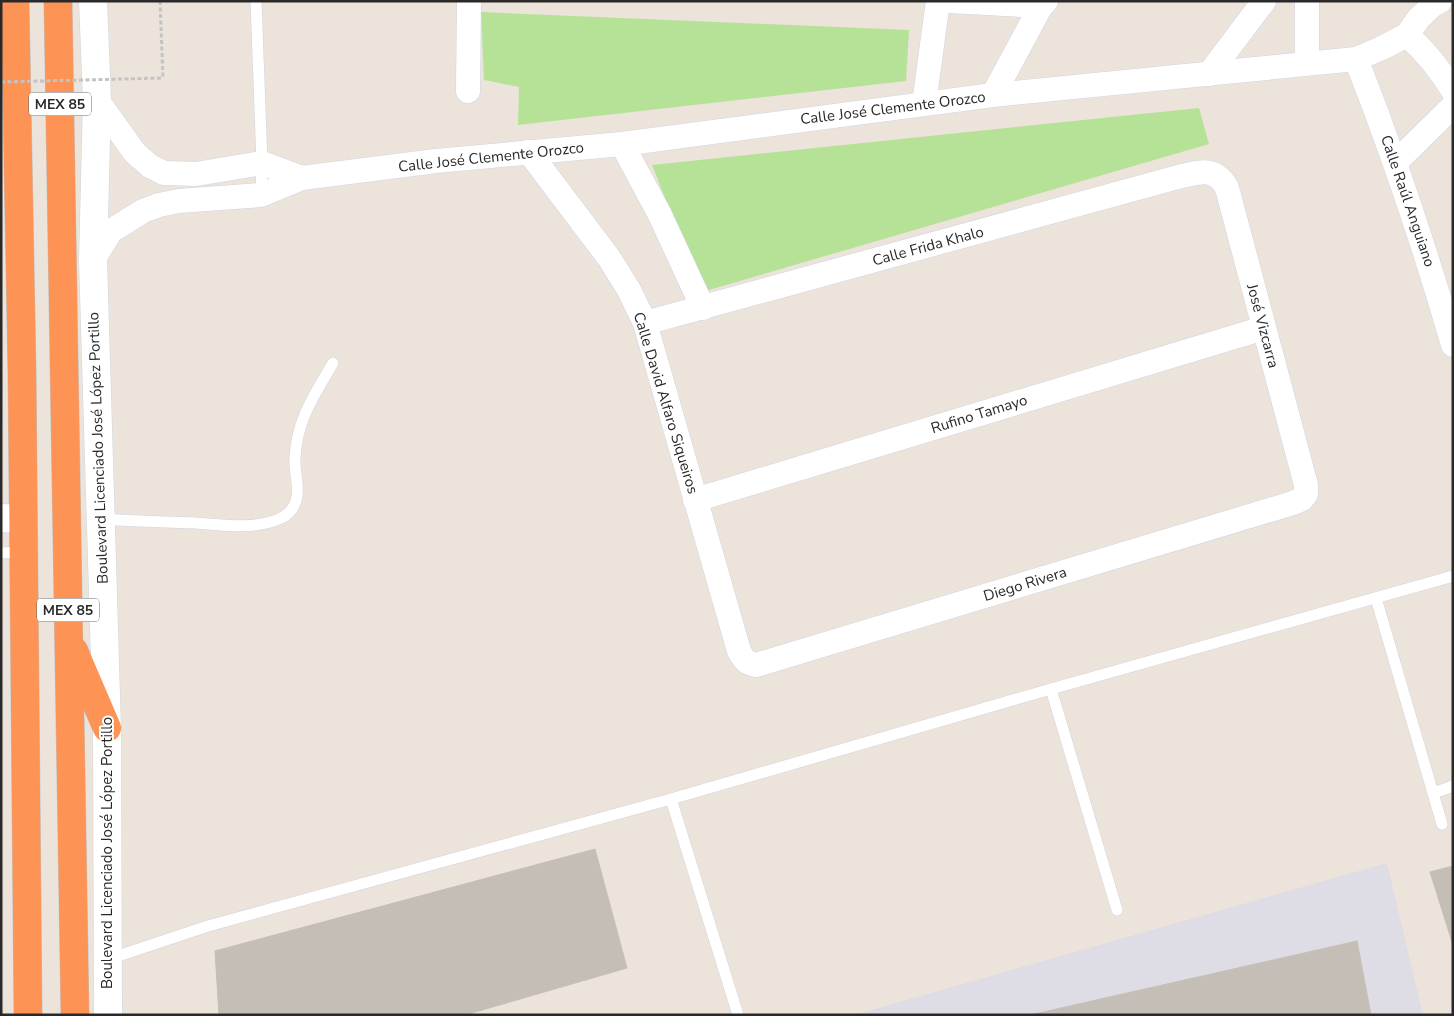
<svg xmlns="http://www.w3.org/2000/svg" width="1454" height="1016" font-family="'Nunito Sans',sans-serif">
<style>
.industrial{fill:#dedce4}
.green{fill:#b6e297}
.building{fill:#c4beb7;stroke:#c7bfb5}
.lines{fill:none;stroke-linecap:round;stroke-linejoin:round}
.lane-casing{stroke:#d0d5e2;stroke-width:12}
.street-casing{stroke:#d0d5e2;stroke-width:25}
.secondary-casing{stroke:#d0d5e2;stroke-width:29}
.highway-casing{stroke:#c3c3c3;stroke-width:29}
.path{stroke:#c3c3c3;stroke-width:3;stroke-dasharray:4 2.5;stroke-linecap:butt}
.lane{stroke:#fff;stroke-width:11}
.street{stroke:#fff;stroke-width:24}
.secondary{stroke:#fff;stroke-width:28}
.highway{stroke:#fd9355;stroke-width:28}
.path-bridge{stroke:#c3c3c3;stroke-width:3;stroke-dasharray:4 2.5;stroke-linecap:butt}
.labels{text-anchor:middle;dominant-baseline:central;stroke-width:4;stroke-linejoin:round;paint-order:stroke}
.shield{fill:#fff;stroke:#696969;stroke-width:1}
.shield-label{font-size:14px;font-weight:bold;fill:#292929}
.street-label{font-size:15px;fill:#292929;stroke:#fff}
</style>
<rect width="100%" height="100%" fill="#ece3db"/>
<path class="industrial" d="M1387 863 1423 1015H854Z"/>
<g class="green">
<path d="M481 12 909 30 906 81 518 125 519 87 484 80Z"/>
<path d="M1199 108 1209 144 702 292 652 165Z"/>
</g>
<g class="building">
<path d="M595 849 627 968 465 1015H219L215 951Z"/>
<path d="M1453 866V945L1430 872Z"/>
<path d="M1357 941 1371 1015H1030Z"/>
</g>
<g class="lines">
<defs>
<g id="lane">
<path d="M256 1 262 163 261 195"/>
<path d="M100 519C132 521 164 522 196 523 223 525 253 530 279 519 289 515 296 506 297 496 299 484 294 470 295 458 297 419 314 396 333 363"/>
<path d="M1 553 23 552"/>
<path d="M1376 598 1442 824"/>
<path d="M1051 689 1117 910"/>
<path d="M1434 793 1453 786"/>
<path d="M671 799 738 1015"/>
<path d="M109 959 208 926 671 799 1051 689 1453 576"/>
</g>
<g id="street">
<path d="M950 1 1041 6"/>
<path d="M1407 35C1426 52 1440 69 1453 91"/>
<path d="M1356 59C1393 153 1425 248 1453 345"/>
<path d="M1307 63V1"/>
<path d="M1209 74 1264 1"/>
<path d="M468 91 469 1"/>
<path d="M993 95 1041 6 1046 1"/>
<path d="M97 100 135 153 150 166 164 173 196 174 262 163 302 178"/>
<path d="M924 104 938 1"/>
<path d="M622 144 660 215 703 308"/>
<path d="M529 152 609 258 629 290 645 323 739 651C744 660 746 663 756 665L1293 503 1302 499 1306 494V485L1227 188C1215 166 1200 172 1178 177L645 323"/>
<path d="M1396 162 1453 106"/>
<path d="M93 260 111 231 143 211 159 205 179 201 261 195 302 178 436 161 622 144 993 95 1356 59 1382 48 1407 35 1419 18 1433 5 1440 1"/>
<path d="M695 500 1264 328"/>
</g>
<g id="secondary">
<path d="M93 1 97 100 93 260 107 728 108 1015"/>
<path d="M1 518 23 519"/>
</g>
<g id="highway">
<path d="M15 1 22 372 28 1015"/>
<path d="M58 1 75 1015"/>
<path d="M74 651 107 728"/>
</g>
</defs>
<use href="#lane" class="lane-casing"/>
<use href="#street" class="street-casing"/>
<use href="#secondary" class="secondary-casing"/>
<use href="#highway" class="highway-casing"/>
<path class="path" d="M160 1 163 78"/>
<use href="#lane" class="lane"/>
<use href="#street" class="street"/>
<use href="#secondary" class="secondary"/>
<use href="#highway" class="highway"/>
<path class="path-bridge" d="M1 82 163 78"/>
</g>
<g class="labels">
<g class="shield">
<rect x="29" y="92.5" width="62" height="23" rx="4"/>
<rect x="37" y="598.5" width="62" height="23" rx="4"/>
</g>
<g class="shield-label">
<text x="60" y="104">MEX 85</text>
<text x="68" y="610">MEX 85</text>
</g>
<g class="street-label">
<text transform="translate(893 108) rotate(-7)">Calle José Clemente Orozco</text>
<text transform="translate(491 157) rotate(-6)">Calle José Clemente Orozco</text>
<text transform="translate(1408 201) rotate(71)">Calle Raúl Anguiano</text>
<text transform="translate(928 246) rotate(-15)">Calle Frida Khalo</text>
<text transform="translate(1263 326) rotate(75)">José Vizcarra</text>
<text transform="translate(666 403) rotate(73)">Calle David Alfaro Siqueiros</text>
<text transform="translate(979 414) rotate(-17)">Rufino Tamayo</text>
<text transform="translate(98 448) rotate(-92)">Boulevard Licenciado José López Portillo</text>
<text transform="translate(1025 584) rotate(-17)">Diego Rivera</text>
<text transform="translate(107 853) rotate(-90)">Boulevard Licenciado José López Portillo</text>
</g>
</g>
<rect width="1454" height="1016" fill="none" stroke="#292929" stroke-width="5"/>
</svg>
